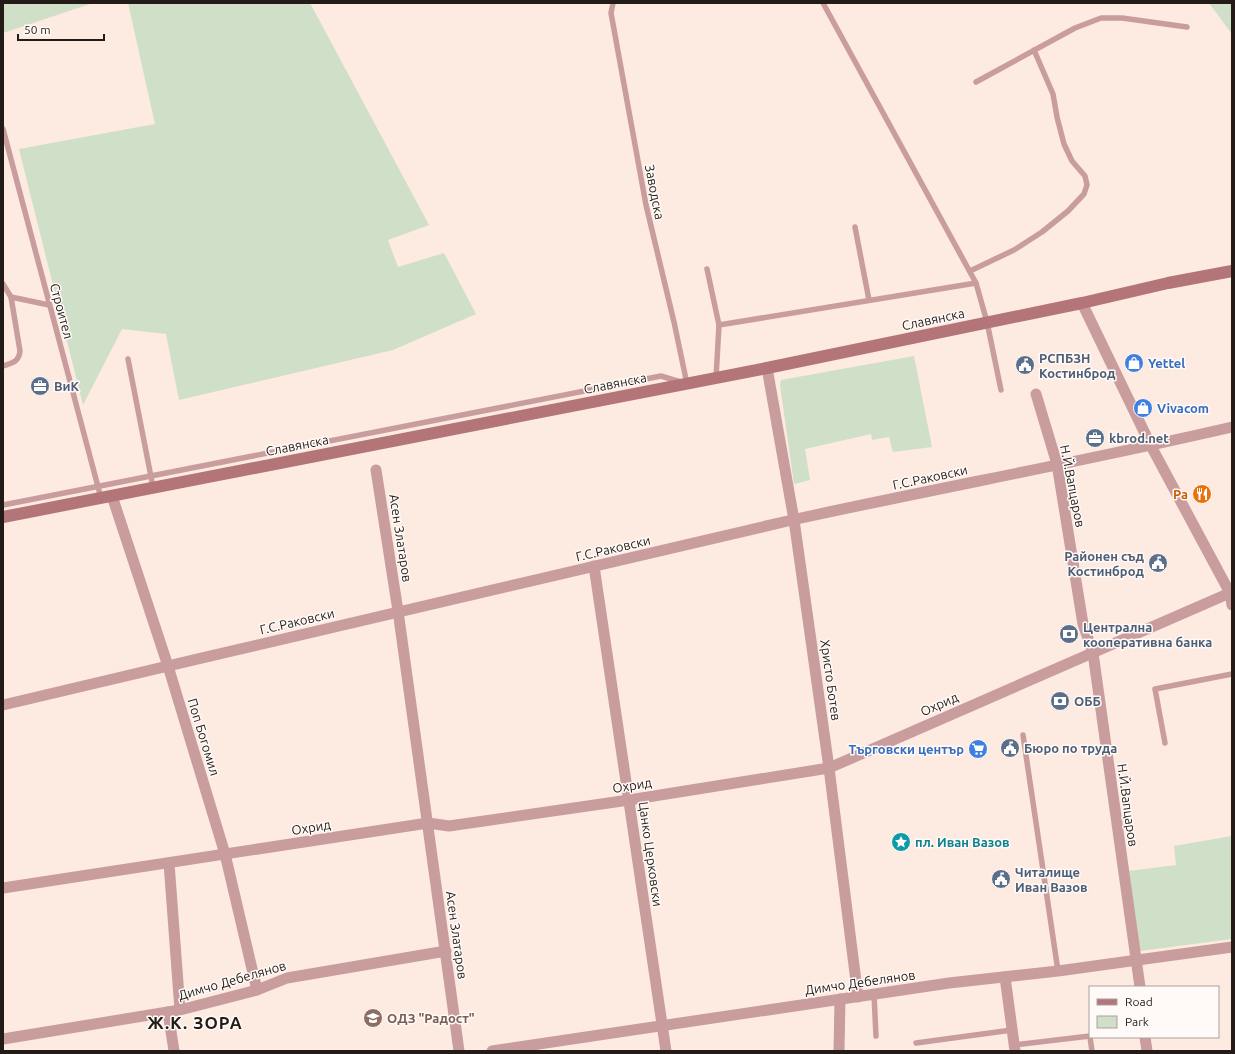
<svg xmlns="http://www.w3.org/2000/svg" width="1235" height="1054" font-family="Ubuntu,sans-serif">
<style>
.green{fill:#d0dfc7}
.lines{fill:none;stroke-linecap:round;stroke-linejoin:round}
.lane{stroke:#c99d9e;stroke-width:5.5}
.street{stroke:#c99d9e;stroke-width:11}
.secondary{stroke:#b37578;stroke-width:12}
.labels{text-anchor:middle;dominant-baseline:central;stroke-width:3;stroke-linejoin:round;paint-order:stroke}
.street-label{font-size:13px;fill:#231b17;stroke:#fffaf8}
.service-label{font-size:13px;font-weight:bold;fill:#4e5e75;stroke:#fffaf8;text-anchor:start}
.shop-label{font-size:13px;font-weight:bold;fill:#366cbe;stroke:#fffaf8;text-anchor:start}
.food-label{font-size:13px;font-weight:bold;fill:#c56008;stroke:#fffaf8;text-anchor:end}
.culture-label{font-size:13px;font-weight:bold;fill:#0d838f;stroke:#fffaf8;text-anchor:start}
.education-label{font-size:13px;font-weight:bold;fill:#785e54;stroke:#fffaf8;text-anchor:start}
.district-label{font-size:17px;font-weight:bold;letter-spacing:1px;fill:#231b17;stroke:#fffaf8}
</style>
<rect width="100%" height="100%" fill="#fdeae0"/>
<g class="green">
<path d="M3 3H93L3 33Z"/>
<path d="M128 3H310L429 225 388 240 398 267 444 253 476 314 393 350 179 400 166 334 122 329 83 405 19 149 155 124Z"/>
<path d="M1209 3H1232V34Z"/>
<path d="M914 356 932 447 893 452 889 437 872 440 871 434 805 449 810 480 794 484 780 385 781 380Z"/>
<path d="M1232 836V939L1140 951 1129 871 1176 865 1174 846Z"/>
</g>
<g class="lines">
<g class="lane">
<path d="M823 3 976 283 987 322 1001 390"/>
<path d="M976 82 1075 28 1101 18H1122L1187 27"/>
<path d="M3 129 101 498"/>
<path d="M855 227 869 300"/>
<path d="M707 269 719 325"/>
<path d="M970 271 1014 250 1042 232 1068 211 1084 194 1087 185 1085 176 1072 161 1064 144 1057 117 1053 94 1034 50"/>
<path d="M3 284 11 297 49 305"/>
<path d="M128 359 153 487"/>
<path d="M3 366C12 363 19 362 20 351L11 297"/>
<path d="M716 378 719 325 976 283"/>
<path d="M3 505 661 376 687 384 674 322 646 205 611 13 613 3"/>
<path d="M1023 735 1058 971"/>
<path d="M1165 743 1155 689 1232 674"/>
<path d="M874 994 876 1036"/>
<path d="M1090 1037 1092 1051"/>
<path d="M916 1043 1012 1030"/>
<path d="M1014 1045 1090 1036"/>
</g>
<g class="street">
<path d="M1082 303 1151 446 1230 593 1232 605"/>
<path d="M767 368 794 520 829 768 858 997"/>
<path d="M1036 394 1057 464 1083 624 1093 653 1140 987"/>
<path d="M376 470 398 611 459 1051"/>
<path d="M112 496 168 666 225 854 257 990"/>
<path d="M594 566 666 1051"/>
<path d="M3 705C266 643 529 580 792 520 938 488 1086 461 1232 427"/>
<path d="M169 863 180 1010"/>
<path d="M3 888 428 823 449 826 629 800 829 768 1232 592"/>
<path d="M1005 977 1015 1051"/>
<path d="M168 1012 174 1051"/>
<path d="M1145 1037 1147 1051"/>
<path d="M3 1039 180 1010 257 990 287 978 446 951"/>
<path d="M492 1051 949 983 1058 971 1232 947"/>
<path d="M839 1051 840 999"/>
</g>
<path class="secondary" d="M3 517 767 368 1082 303 1168 283 1232 271"/>
</g>
<defs>
<symbol id="shop-disc" viewBox="-11 -11 22 22"><circle r="9.5" fill="#3f7fe0" stroke="#fffaf8"/><path d="M-5-2.5h2.3a2.7 3.5 0 0 1 5.4 0H5L5.5 6h-11ZM-1.5-2.5h3a1.5 2.3 0 0 0-3 0Z" fill="#fff"/></symbol>
<symbol id="civic-disc" viewBox="-11 -11 22 22"><circle r="9.5" fill="#5c6f8a" stroke="#fffaf8"/><path d="M-.6-6.5H3V-4.5H.6V-3L4-1V1h2V6H-6V1h2V-1L-.6-3ZM-1.2 2.5V6h2.4V2.5Z" fill="#fff"/></symbol>
<symbol id="office-disc" viewBox="-11 -11 22 22"><circle r="9.5" fill="#5c6f8a" stroke="#fffaf8"/><path d="M-6-3h4V-5.5h4V-3h4V5H-6ZM-1-4.5V-3h2v-1.5ZM-6 0V1H6V0Z" fill="#fff"/></symbol>
<symbol id="restaurant-disc" viewBox="-11 -11 22 22"><circle r="9.5" fill="#e8710a" stroke="#fffaf8"/><path d="M-5-6h1v4h1v-4h1v4h1v-4h1v5L-1.5 .5V6h-2V.5L-5-1ZM5-6V6H3V1.5H1.5Q1.5-4 5-6Z" fill="#fff"/></symbol>
<symbol id="bank-disc" viewBox="-11 -11 22 22"><circle r="9.5" fill="#5c6f8a" stroke="#fffaf8"/><path d="M-6-4H6V4H-6ZM0-2.3a2.3 2.3 0 1 0 0 4.6a2.3 2.3 0 1 0 0-4.6Z" fill="#fff"/></symbol>
<symbol id="supermarket-disc" viewBox="-11 -11 22 22"><circle r="9.5" fill="#3f7fe0" stroke="#fffaf8"/><path d="M-6-5.5h2.5l.6 2H6L4.5 2H-2.5L-4.4-4H-6ZM-1.5 3.2a1.3 1.3 0 1 0 .1 0ZM3 3.2a1.3 1.3 0 1 0 .1 0Z" fill="#fff"/></symbol>
<symbol id="sight-disc" viewBox="-11 -11 22 22"><circle r="9.5" fill="#0f9aa8" stroke="#fffaf8"/><path d="M0-6L1.8-2.2L6-1.7L2.9 1.2L3.7 5.4L0 3.3L-3.7 5.4L-2.9 1.2L-6-1.7L-1.8-2.2Z" fill="#fff"/></symbol>
<symbol id="school-disc" viewBox="-11 -11 22 22"><circle r="9.5" fill="#8d6e63" stroke="#fffaf8"/><path d="M0-5L7-2L0 1L-7-2ZM-4 1L0 2.5L4 1V4Q0 6-4 4Z" fill="#fff"/></symbol>
</defs>
<g fill-rule="evenodd">
<use href="#shop-disc" x="1123" y="352" width="22" height="22"/>
<use href="#civic-disc" x="1014" y="354" width="22" height="22"/>
<use href="#office-disc" x="29" y="375" width="22" height="22"/>
<use href="#shop-disc" x="1132" y="397" width="22" height="22"/>
<use href="#office-disc" x="1084" y="427" width="22" height="22"/>
<use href="#restaurant-disc" x="1191" y="483" width="22" height="22"/>
<use href="#civic-disc" x="1147" y="552" width="22" height="22"/>
<use href="#bank-disc" x="1058" y="623" width="22" height="22"/>
<use href="#bank-disc" x="1049" y="690" width="22" height="22"/>
<use href="#civic-disc" x="999" y="737" width="22" height="22"/>
<use href="#supermarket-disc" x="967" y="738" width="22" height="22"/>
<use href="#sight-disc" x="890" y="831" width="22" height="22"/>
<use href="#civic-disc" x="990" y="868" width="22" height="22"/>
<use href="#school-disc" x="362" y="1007" width="22" height="22"/>
</g>
<g class="labels">
<g class="street-label">
<text transform="translate(655 192) rotate(79)">Заводска</text>
<text transform="translate(62 311) rotate(75)">Строител</text>
<text transform="translate(933 319) rotate(-12)">Славянска</text>
<text transform="translate(615 383) rotate(-11)">Славянска</text>
<text transform="translate(297 445) rotate(-11)">Славянска</text>
<text transform="translate(930 477) rotate(-12)">Г.С.Раковски</text>
<text transform="translate(1073 486) rotate(79)">Н.Й.Вапцаров</text>
<text transform="translate(401 538) rotate(81)">Асен Златаров</text>
<text transform="translate(613 548) rotate(-13)">Г.С.Раковски</text>
<text transform="translate(297 621) rotate(-13)">Г.С.Раковски</text>
<text transform="translate(831 680) rotate(82)">Христо Ботев</text>
<text transform="translate(939 704) rotate(-24)">Охрид</text>
<text transform="translate(204 737) rotate(73)">Поп Богомил</text>
<text transform="translate(632 785) rotate(-9)">Охрид</text>
<text transform="translate(1128 805) rotate(82)">Н.Й.Вапцаров</text>
<text transform="translate(311 827) rotate(-9)">Охрид</text>
<text transform="translate(651 854) rotate(82)">Цанко Церковски</text>
<text transform="translate(457 935) rotate(82)">Асен Златаров</text>
<text transform="translate(232 980) rotate(-16)">Димчо Дебелянов</text>
<text transform="translate(860 982) rotate(-8)">Димчо Дебелянов</text>
</g>
<g class="service-label">
<text x="1039" y="358">РСПБЗН<tspan x="1039" dy="15">Костинброд</tspan></text>
<text x="54" y="386">ВиК</text>
<text x="1109" y="438">kbrod.net</text>
<text x="1144" y="556" text-anchor="end">Районен съд<tspan x="1144" dy="15">Костинброд</tspan></text>
<text x="1083" y="627">Централна<tspan x="1083" dy="15">кооперативна банка</tspan></text>
<text x="1074" y="701">ОББ</text>
<text x="1024" y="748">Бюро по труда</text>
<text x="1015" y="872">Читалище<tspan x="1015" dy="15">Иван Вазов</tspan></text>
</g>
<g class="shop-label">
<text x="1148" y="363">Yettel</text>
<text x="1157" y="408">Vivacom</text>
<text x="964" y="749" text-anchor="end">Търговски център</text>
</g>
<g class="food-label">
<text x="1188" y="494">Ра</text>
</g>
<g class="culture-label">
<text x="915" y="842">пл. Иван Вазов</text>
</g>
<g class="education-label">
<text x="387" y="1018">ОДЗ "Радост"</text>
</g>
<g class="district-label">
<text x="195" y="1022">Ж.К. ЗОРА</text>
</g>
</g>
<rect width="1235" height="1054" fill="none" stroke="#231b17" stroke-width="8"/>
<rect x="1089" y="986" width="130" height="52" fill="#fffaf8" stroke="#a7a19e"/>
<rect x="1097" y="999" width="20" height="6" fill="#b37578" stroke="#a7a19e"/>
<text x="1125" y="1006" font-size="12" fill="#231b17">Road</text>
<rect x="1097" y="1016" width="20" height="12" fill="#d0dfc7" stroke="#a7a19e"/>
<text x="1125" y="1026" font-size="12" fill="#231b17">Park</text>
<path d="M18 34v6h86v-6" fill="none" stroke="#231b17" stroke-width="2"/>
<text x="24" y="34" font-size="12" fill="#231b17" stroke="#fffaf8" stroke-width="3" paint-order="stroke">50 m</text>
</svg>
